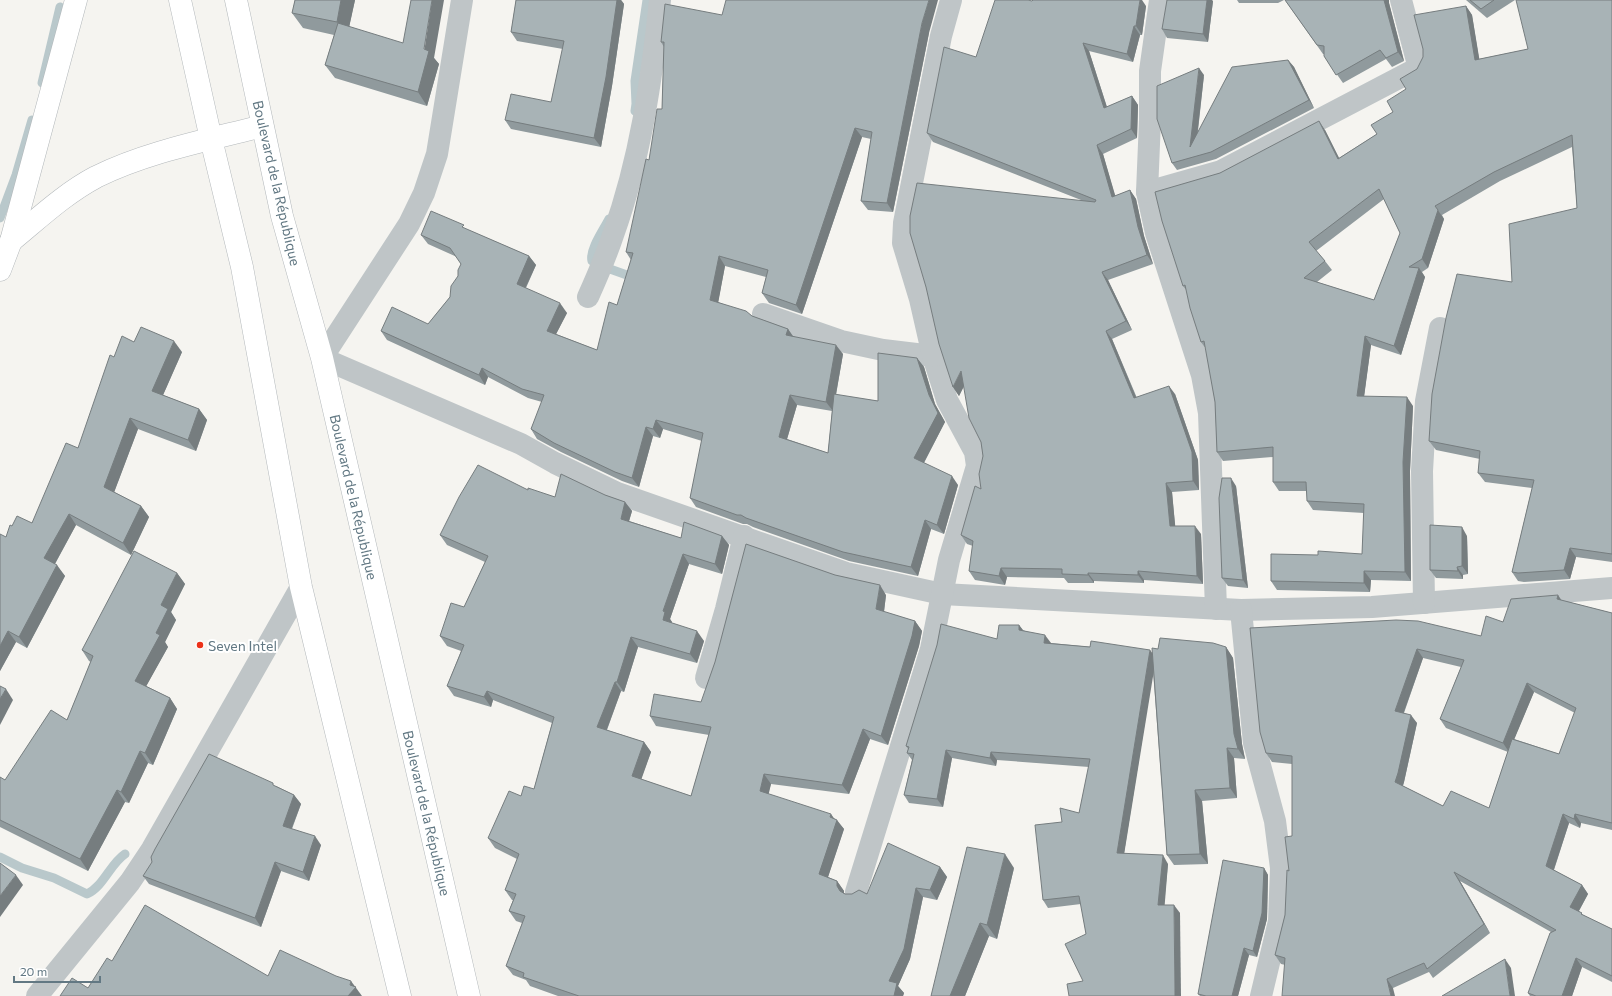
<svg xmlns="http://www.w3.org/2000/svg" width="1612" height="996" font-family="Commissioner,sans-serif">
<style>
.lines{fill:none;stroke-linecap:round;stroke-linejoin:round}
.stream{stroke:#b9c8cb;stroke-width:9}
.primary-casing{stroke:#b3b8bb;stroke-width:23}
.street{stroke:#bfc5c7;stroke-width:22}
.primary{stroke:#fff;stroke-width:22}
.wall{fill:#909a9d;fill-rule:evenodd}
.shaded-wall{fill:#767d7f}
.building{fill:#a8b3b6;stroke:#767d7f;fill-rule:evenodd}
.poi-dot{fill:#ec3119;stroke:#fff;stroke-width:1.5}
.labels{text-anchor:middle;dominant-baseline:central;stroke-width:4;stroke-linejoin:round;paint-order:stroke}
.street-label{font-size:14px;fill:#627883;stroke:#fff}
.poi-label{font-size:14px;fill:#627883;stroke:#fff;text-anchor:start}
</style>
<rect width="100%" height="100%" fill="#f5f4f0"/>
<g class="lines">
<g class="stream">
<path d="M42 83 60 7"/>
<path d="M635 111 636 104 635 81 647 0"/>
<path d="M0 218 16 175 32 120"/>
<path d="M597 264 592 261C589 250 604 229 609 219"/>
<path d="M610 269 638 279"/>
<path d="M0 857 22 868 54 878 87 894C104 886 110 864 125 854"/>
</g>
<defs>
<g id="primary">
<path d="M180 0 211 139 242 267 301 587 400 996"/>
<path d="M236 0 282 216 322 358 469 996"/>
<path d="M11 241C38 219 64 194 96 177 146 152 208 140 262 126"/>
<path d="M0 270 11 241 76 0"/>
</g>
</defs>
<use href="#primary" class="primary-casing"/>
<g class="street">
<path d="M462 0 437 154 424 193 409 224 322 358 521 444 555 463 617 493 846 573 942 594 1241 610 1372 607 1612 588"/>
<path d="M1160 0 1150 71V120L1147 192 1156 233 1202 375 1209 413 1216 609"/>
<path d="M1147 192 1221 171 1414 70 1417 66V61L1401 0"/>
<path d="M588 297C597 277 606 256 613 235 640 160 652 79 660 0"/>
<path d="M763 314 841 341 883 350 933 356 947 400 975 452 977 466 949 560 931 649 856 892"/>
<path d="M933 356 920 299 903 243 904 223 941 36 951 0"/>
<path d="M1424 603 1422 471 1426 401 1440 328"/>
<path d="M1241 610 1254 743 1275 821 1281 868 1279 921 1261 996"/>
<path d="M706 678 726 609 744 536"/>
<path d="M37 996 130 882 152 849 301 587"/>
</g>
<use href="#primary" class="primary"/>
</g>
<g class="wall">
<path d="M295 0H355L349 27 434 58 439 64 427 106 335 78 325 65 334 35 303 28 292 13Z"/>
<path d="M516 0H621L624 4 612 86 601 147 511 129 505 120 551 102 563 49 517 41 511 32Z"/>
<path d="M1237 0H1284L1278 3H1239Z"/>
<path d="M1285 0H1389V3L1404 61 1392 67 1386 59 1343 83 1324 56V54H1323Z"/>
<path d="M1466 0H1515L1487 18Z"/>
<path d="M1612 0V562L1576 557 1570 579 1524 582 1518 581 1512 572 1532 488 1485 482 1478 473 1480 459 1436 450 1429 441 1512 282 1577 208 1572 147 1500 181 1442 215 1444 219 1428 268 1422 272 1425 277 1401 355 1371 345 1364 396 1413 406 1410 471 1411 581 1371 580 1370 592 1277 590 1271 581 1318 555 1362 554 1364 513 1313 510 1307 501V491H1279L1273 482V457L1223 461 1217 452 1215 402 1206 349 1201 342 1187 291 1183 286 1220 173 1325 130 1339 158 1377 134 1393 112 1417 69 1466 6 1472 15 1479 59 1528 49ZM1384 199 1400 233 1374 300 1317 282 1332 270 1325 261 1316 251Z"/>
<path d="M1032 1 1146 6 1142 35H1140L1133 62 1089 51 1107 107 1132 96 1138 105 1137 138 1103 154 1115 196 1130 190 1136 199 1144 236 1153 264 1108 280 1132 330 1112 339 1137 398 1175 394 1198 460 1199 490 1172 492 1175 526 1201 534 1203 584 1144 580V583L1094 581V583H1068L1064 578 1007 577 1005 585 975 580 969 571 973 546 967 544 961 535 981 489 983 456 981 442 964 386 959 396 953 387 1081 200 933 142 927 133Z"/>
<path d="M1213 1 1208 42 1167 38 1162 29Z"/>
<path d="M722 15 929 33 893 212 868 210 861 201 871 139 862 137 802 314 769 303 762 293 766 277 725 266 718 302 752 316 788 329 793 336 843 354 836 395 878 401 917 358 924 367 935 404 945 422 924 463 958 485 944 534 931 529 918 576 849 561 753 527 747 524H743L696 507 690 498 702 441 663 429 660 438 653 436 639 487 622 481 561 452 537 439 531 429 542 402 528 398 488 377 485 385 387 340 381 331 428 324 450 297 458 276 461 264 457 257 428 244 421 235 466 229 529 256 536 265 526 288 567 313 556 334 597 350 617 305 631 260 626 252 662 109 664 47 661 42ZM797 405 832 411 828 453 787 439Z"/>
<path d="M1288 60 1294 67 1314 108 1216 159 1177 170 1172 163 1204 75 1198 131Z"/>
<path d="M134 342 182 352 163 395 199 409 207 420 196 451 138 429 114 492 141 506 149 517 131 555 76 525 55 564 65 576 27 648 16 642 0 671 6 537 12 526 32 523 78 448Z"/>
<path d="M1236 486 1248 588 1228 586 1222 578Z"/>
<path d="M528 490 555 497 605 495 625 502 632 511 629 521 681 538 722 536 729 545 722 574 689 564 670 619 672 622V623L704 641 697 663 638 647 624 692 621 691 607 730 644 742 651 752 641 779 691 796 709 735 656 726 650 716 701 702 886 595 884 612 915 621 922 631 919 646 888 745 870 739 849 794 771 784 768 794 835 819 844 829 828 877 837 881 844 891V893L845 894H867L940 867 947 877 937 900 923 897 910 959 898 986 904 993 903 996H558L530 986 526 980 513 975 506 966 522 923 516 921 509 911 513 900H512L505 890 517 859 495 848 488 838 521 796 534 789 552 723 493 700 491 707 454 696 447 686 461 651 447 646 440 636 464 607 485 562 447 545 440 535Z"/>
<path d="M1467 536 1468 574 1463 575V579L1436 578 1430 570Z"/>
<path d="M177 573 185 584 171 612 176 620 165 642 168 647 146 686 170 698 177 709 153 765 148 763 129 803 125 802 88 871 0 827V777L5 780 67 720 91 662 89 661 82 650Z"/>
<path d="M1561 600 1612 613V830L1581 823 1580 828 1569 823 1554 870 1582 885 1588 894 1579 911 1583 915 1612 929V982L1582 967 1572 996H1530L1528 993 1551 932 1460 881 1490 933 1433 978 1429 972 1393 988 1281 964 1275 955 1285 915 1292 836V764L1272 762 1266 753 1250 628 1481 636 1503 622ZM1423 658 1461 667 1440 719 1446 728 1508 752 1489 808 1443 806 1403 786 1404 782 1417 723 1404 713ZM1534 692 1575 713 1559 754 1514 739Z"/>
<path d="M1019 625 1023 630 1051 643 1152 653 1158 649 1226 647 1233 658 1242 744 1245 759 1234 758 1237 798 1202 801 1208 864 1174 865 1167 855 1153 671 1124 853 1168 864 1164 905 1180 913 1083 981 1086 934 1081 904 1048 908 1043 900 1062 822 1079 813 1089 767 997 760 996 766 952 758 943 807 909 803 904 795 912 760 907 753 908 749 906 746 997 639Z"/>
<path d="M276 786 294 795 301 804 292 829 321 845 309 881 281 871 261 927 149 884 143 876Z"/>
<path d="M1014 868 997 939 989 936 965 996H931Z"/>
<path d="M1264 868 1268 875 1267 919 1257 957 1249 955 1238 996H1200L1198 994Z"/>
</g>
<g class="shaded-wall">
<path d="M341 0H355L347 37 337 22Z"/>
<path d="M432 0H444L434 58 439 64 427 106 418 92Z"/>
<path d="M617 0H621L624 4 612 86 601 147 594 138Z"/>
<path d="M929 0H938L929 33 893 212 887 203 922 23Z"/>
<path d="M1140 0H1142L1146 6 1142 35 1136 26Z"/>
<path d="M1207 0H1212L1213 1 1208 42 1203 34Z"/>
<path d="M1384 0H1389V3L1404 61 1398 52Z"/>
<path d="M1466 6 1472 15 1481 69 1475 60Z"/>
<path d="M1134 26 1140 35 1133 62 1127 54Z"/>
<path d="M1083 43 1089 51 1110 117 1104 108Z"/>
<path d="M1288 60 1294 67 1314 108 1309 100Z"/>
<path d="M1199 68 1204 75 1195 154 1190 147Z"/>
<path d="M1132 96 1138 105 1137 138 1131 129Z"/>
<path d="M1319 121 1325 130 1344 168 1338 159Z"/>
<path d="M855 128 862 137 802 314 796 305Z"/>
<path d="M1097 145 1103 154 1118 205 1112 197Z"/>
<path d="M1130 190 1136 199 1144 236 1153 264 1147 255 1138 227Z"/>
<path d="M1435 206 1444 219 1428 268 1422 259Z"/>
<path d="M529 256 536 265 523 293 517 284Z"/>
<path d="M719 256 725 266 717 309 710 300Z"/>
<path d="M1419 268 1425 277 1401 355 1394 346Z"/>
<path d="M1102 272 1108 280 1132 330 1126 321Z"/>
<path d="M560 303 567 313 553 340 547 331Z"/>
<path d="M788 329 794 338 786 335Z"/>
<path d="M1106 331 1112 339 1140 407 1134 398Z"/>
<path d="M1365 336 1371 345 1363 405 1357 396Z"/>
<path d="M174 341 182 352 160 402 152 391Z"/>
<path d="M836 345 843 354 833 411 826 402Z"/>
<path d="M917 358 924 367 935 404 945 422 921 468 914 458 929 395Z"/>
<path d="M482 368 488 377 485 385 479 375Z"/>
<path d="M961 371 967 380 959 396 953 387Z"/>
<path d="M1169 386 1175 394 1198 460 1199 490 1193 481Z"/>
<path d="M790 395 797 405 785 446 779 437Z"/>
<path d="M1407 397 1413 406 1410 471 1411 581 1405 572 1403 462Z"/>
<path d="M199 409 207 420 196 451 188 440Z"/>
<path d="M130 418 138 429 112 498 104 487Z"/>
<path d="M656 420 663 429 660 438 653 429Z"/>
<path d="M646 427 653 436 639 487 632 478Z"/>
<path d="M952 476 958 485 944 534 937 525Z"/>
<path d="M1231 478 1236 486 1248 588 1243 580Z"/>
<path d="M1166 483 1172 492 1176 534 1170 526Z"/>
<path d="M625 502 632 511 627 528 621 519Z"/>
<path d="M141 506 149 517 131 555 123 543Z"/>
<path d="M69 514 76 525 52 569 44 558Z"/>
<path d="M925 520 931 529 918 576 911 567Z"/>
<path d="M1195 526 1201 534 1203 584 1197 576Z"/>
<path d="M1462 527 1467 536 1468 574 1462 566Z"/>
<path d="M722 536 729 545 722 574 715 564Z"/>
<path d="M1570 548 1576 557 1570 579 1564 570Z"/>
<path d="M683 554 689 564 670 619 672 622 670 630 663 620V611Z"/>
<path d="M57 565 65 576 27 648 19 637Z"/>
<path d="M1457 567 1463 575V579L1458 571Z"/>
<path d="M1001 568 1007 577 1005 585 999 576Z"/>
<path d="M1138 571 1144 580V583L1138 575Z"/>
<path d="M1364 571 1371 580 1370 592 1364 583Z"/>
<path d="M177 573 185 584 171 612 176 620 165 642 168 647 143 692 135 681 156 633 161 605Z"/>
<path d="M1088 573 1094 581V583L1088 575Z"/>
<path d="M880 585 886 595 883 619 876 609Z"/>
<path d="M1558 595 1564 604 1557 599Z"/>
<path d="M915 621 922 631 919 646 888 745 881 736Z"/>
<path d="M1019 625 1025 633 1019 630Z"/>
<path d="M8 631 16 642 0 671V646Z"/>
<path d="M697 631 704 641 697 663 690 654Z"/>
<path d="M1045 635 1051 643 1050 651 1044 643Z"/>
<path d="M631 637 638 647 624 692 617 682Z"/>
<path d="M1226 647 1233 658 1242 744 1245 759 1238 749 1234 734Z"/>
<path d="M1417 649 1423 658 1401 720 1395 711Z"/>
<path d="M1150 650 1156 658 1123 861 1117 853Z"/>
<path d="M615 682 621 691 604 737 597 727Z"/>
<path d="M1527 683 1534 692 1509 752 1503 743Z"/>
<path d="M6 689 13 700 0 725V699Z"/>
<path d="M487 691 493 700 491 707 484 697Z"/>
<path d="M170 698 177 709 153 765 145 753Z"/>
<path d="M1411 715 1417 723 1404 782 1401 791 1395 782Z"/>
<path d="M863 729 870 739 849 794 842 785Z"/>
<path d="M644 742 651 752 639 786 632 776Z"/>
<path d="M1227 748 1234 758 1237 798 1230 788Z"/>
<path d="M946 750 952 758 943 807 937 799Z"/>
<path d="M140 751 148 763 129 803 121 792Z"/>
<path d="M991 752 997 760 996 766 990 758Z"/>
<path d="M764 774 771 784 767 801 760 791Z"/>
<path d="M117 790 125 802 88 871 80 859Z"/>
<path d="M1195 790 1202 801 1208 864 1200 854Z"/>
<path d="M294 795 301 804 289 835 283 826Z"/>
<path d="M831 814 836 821 837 820 844 829 826 883 819 874 830 817Z"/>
<path d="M1563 814 1569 823 1552 875 1546 866Z"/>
<path d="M1575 814 1581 823 1580 828 1574 819Z"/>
<path d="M315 836 321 845 309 881 303 872Z"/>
<path d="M1005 854 1014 868 997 939 987 925Z"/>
<path d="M1163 855 1168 864 1164 913 1158 905Z"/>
<path d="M275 862 281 871 261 927 255 918Z"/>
<path d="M940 867 947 877 937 900 930 890Z"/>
<path d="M1264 868 1268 875 1267 919 1257 957 1253 951Z"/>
<path d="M1454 872 1460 881 1490 933 1484 924Z"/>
<path d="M16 875 23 885 0 917V896Z"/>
<path d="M837 881 844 891V895L840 891 837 886Z"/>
<path d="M1582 885 1588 894 1576 916 1570 907Z"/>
<path d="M916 888 923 897 910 959 898 986 904 993 903 996H894L889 981Z"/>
<path d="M1174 905 1180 913 1181 996H1175Z"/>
<path d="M980 923 989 936 965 996H950Z"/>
<path d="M1244 948 1249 955 1238 996H1232Z"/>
<path d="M1576 958 1582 967 1572 996H1562Z"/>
<path d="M1505 959 1511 968 1515 996H1510Z"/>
<path d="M1387 979 1393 988 1395 996H1391Z"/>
<path d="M351 981 362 996H348Z"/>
</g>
<g class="building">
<path d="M295 0H341L337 22 292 13Z"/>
<path d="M411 0H432L424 49 429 51 418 92 325 65 338 23 403 43Z"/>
<path d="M516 0H617L606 77 594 138 505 120 511 94 551 102 564 41 511 32Z"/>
<path d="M726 0H929L922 23 887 203 861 201 872 132 855 128 796 305 762 293 768 270 719 256 710 300 746 311 752 316 788 329 786 335 836 345 826 402 790 395 779 437 828 453 834 394 878 401V353L917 358 929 395 938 413 914 458 952 476 937 525 925 520 911 567 843 552 746 518 741 515H737L690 498 703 433 656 420 653 429 646 427 632 478 615 472 554 443 531 429 544 395 522 389 482 368 479 375 381 331 392 307 428 324 450 297 451 286 458 276V270L461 264 450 248 421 235 431 211 464 225 462 227 529 256 517 284 560 303 547 331 597 350 609 302 617 305 633 253 626 252 646 159 649 160 657 109H662L664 42H661L665 4 722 15Z"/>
<path d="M995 0H1028L1032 1 1033 0H1140L1136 26H1134L1127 54 1083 43 1104 108 1132 96 1131 129 1097 145 1112 197 1130 190 1138 227 1147 255 1102 272 1126 321 1106 331 1134 398 1169 386 1192 452 1193 481 1166 483 1170 526H1195L1197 576 1138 571V575L1088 573V575L1062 574V569L1001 568 999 576 969 571 973 541 961 535 975 486 981 489 979 474 983 456 981 442 969 418 961 371 953 387 939 344 926 287 910 233V216L917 183 1095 202 1096 200 927 133 944 47 976 57Z"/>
<path d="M1167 0H1207L1203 34 1162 29Z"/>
<path d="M1285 0H1384L1398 52 1386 58 1380 50 1336 75 1324 56V46L1317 45Z"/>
<path d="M1470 0H1494L1481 9Z"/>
<path d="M1516 0H1612V554L1570 548 1564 570 1518 573 1512 572 1534 480 1478 473 1480 451 1429 441 1432 394 1446 318 1457 274 1512 282 1509 224 1577 208 1572 135 1494 172 1435 206 1438 210 1422 259 1409 267 1419 268 1394 346 1365 336 1357 396 1407 397 1403 462 1405 572 1364 571V583L1271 581V554L1318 555V551L1362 554 1364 504 1307 501 1306 482H1273V447L1217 452 1215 402 1204 341 1201 342 1190 308 1185 285 1183 286 1162 221 1155 192 1220 173 1319 121 1338 159 1377 134 1371 125 1393 112 1387 101 1406 89 1400 79 1417 69 1423 57V49L1414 15 1466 6 1475 60 1528 49ZM1379 189 1400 233 1374 300 1304 278 1325 261 1309 242Z"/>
<path d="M1288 60 1309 100 1211 152 1172 163 1157 119V86L1199 68 1190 147 1232 67Z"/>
<path d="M141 327 174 341 152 391 199 409 188 440 130 418 104 487 141 506 123 543 69 514 44 558 57 565 19 637 8 631 0 646V534L6 537 10 525 12 526 17 516 32 523 66 443 78 448 110 355 114 357 122 336 134 342Z"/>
<path d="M478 465 528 490V488L555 497 561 474 605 495 625 502 621 519 681 538 684 522 722 536 715 564 683 554 663 611 665 612 663 620 697 631 690 654 631 637 617 682H615L597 727 644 742 632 776 691 796 711 727 650 716 654 694 701 702 715 662 746 544 835 575 880 585 876 609 915 621 912 636 881 736 863 729 842 785 764 774 760 791 831 814 830 817 837 820 819 874 837 881V886L840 891 845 894H852L859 890 867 894 888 843 940 867 930 890 916 888 904 949 889 981 897 983 894 996H579L523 977 524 973 506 966 525 916 509 911 516 894 505 890 519 854 488 838 509 791 521 796 524 786 534 789 554 717 487 691 484 697 447 686 464 645 440 636 451 603 464 607 488 556 440 535 459 497Z"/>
<path d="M1222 478H1231L1243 580 1222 578 1219 498Z"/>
<path d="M1430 525 1462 527V566L1457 567 1458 571 1430 570Z"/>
<path d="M134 551 177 573 161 605 168 609 156 633 160 635 135 681 170 698 145 753 140 751 121 792 117 790 80 859 0 820V777L5 780 51 710 67 720 93 656 82 650Z"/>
<path d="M1558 595 1557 599 1612 613V823L1575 814 1574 819 1563 814 1546 866 1582 885 1570 907 1582 913 1581 914 1612 929V976L1576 958 1562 996H1536L1528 993 1550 933 1556 930 1454 872 1484 924 1427 969 1424 963 1387 979 1391 996H1282L1285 958 1275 955 1285 915 1287 870 1289 871 1285 837 1292 836V756L1266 753 1260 732 1250 628 1396 620 1418 621 1481 636 1486 616 1503 622 1511 599ZM1417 649 1464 660 1440 719 1503 743 1527 683 1576 708 1559 754 1512 739 1489 808 1451 791 1443 806 1395 782 1398 773 1411 715 1395 711Z"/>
<path d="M941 624 997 639 999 625H1019V630L1045 635 1044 643 1090 647 1091 641 1150 650 1117 853 1163 855 1158 905H1174L1175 996H1069L1067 984 1083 981 1065 944 1086 934 1079 896 1043 900 1035 825 1062 822 1060 808 1079 813 1090 759 991 752 990 758 946 750 937 799 904 795 914 754 907 753 909 747 906 746 937 645Z"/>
<path d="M1160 638 1213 643 1226 647 1234 734 1238 749 1227 748 1230 788 1195 790 1200 854 1167 855 1152 648 1158 649Z"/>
<path d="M0 686 6 689 0 699Z"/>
<path d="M209 754 273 783V785L294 795 283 826 315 836 303 872 275 862 255 918 143 876 152 862 151 857 155 849Z"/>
<path d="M967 847 1005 854 987 925 980 923 950 996H931Z"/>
<path d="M1223 860 1264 868 1262 913 1253 951 1244 948 1232 996H1206L1198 994Z"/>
<path d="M0 863 16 875 0 896Z"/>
<path d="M145 905 268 976 280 950 336 976 351 981 350 985 356 987 348 996H60L72 978 88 988 107 958 112 961Z"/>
<path d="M1505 959 1510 996H1442Z"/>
</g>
<circle class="poi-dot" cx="200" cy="645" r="4"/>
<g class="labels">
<g class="street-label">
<text transform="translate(277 183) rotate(77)">Boulevard de la République</text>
<text transform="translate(354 497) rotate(77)">Boulevard de la République</text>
<text transform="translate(427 813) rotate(77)">Boulevard de la République</text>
</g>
<g class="poi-label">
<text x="208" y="645">Seven Intel</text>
</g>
</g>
<path d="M14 976v6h86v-6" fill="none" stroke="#627883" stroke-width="2"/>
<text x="20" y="976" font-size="12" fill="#627883" stroke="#ffffff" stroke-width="3" paint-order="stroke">20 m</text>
</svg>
